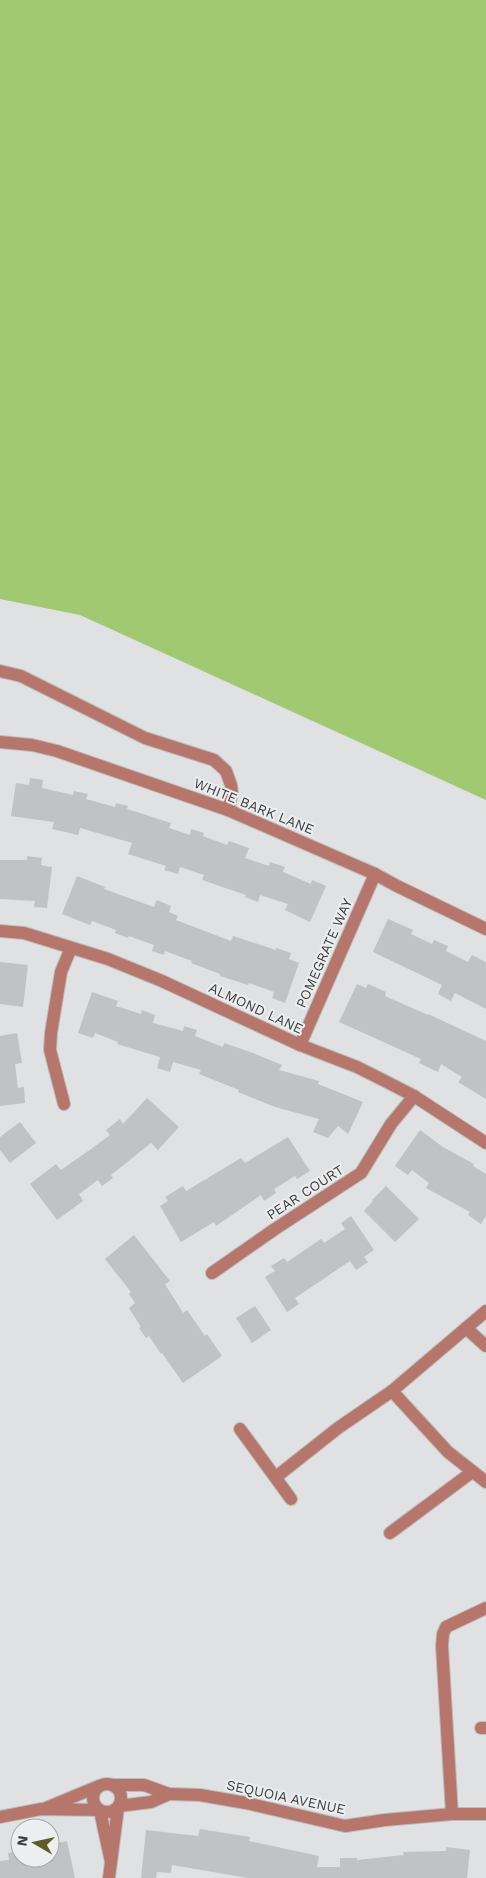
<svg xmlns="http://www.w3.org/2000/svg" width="486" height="1878" font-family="'Work Sans',sans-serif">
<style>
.green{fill:#a0c971}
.building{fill:#c1c2c3}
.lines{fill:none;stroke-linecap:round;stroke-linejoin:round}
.minor-casing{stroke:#bcbdbe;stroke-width:14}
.minor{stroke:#b7766b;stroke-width:12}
.labels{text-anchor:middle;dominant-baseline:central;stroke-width:4;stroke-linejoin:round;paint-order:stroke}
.street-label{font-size:14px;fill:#3c3d3d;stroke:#edeeef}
</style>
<rect width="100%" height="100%" fill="#e0e1e2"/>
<path class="green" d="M0 0H486V800L80 615 0 599Z"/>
<g class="building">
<path d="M30 778 43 780 42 788 73 795 74 791 88 794 86 799 115 807 116 803 128 806 127 809 171 823 169 828 190 835 191 829 204 833 203 836 227 845 229 841 249 848 245 858 269 866 270 862 285 867 283 872 311 884 312 880 326 886 310 922 285 910 288 904 260 895 258 902 245 897 246 895 202 880 204 875 180 867 178 874 164 870 166 866 128 854 132 843 80 828 78 835 52 829 54 822 11 816 16 783 29 785Z"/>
<path d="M27 856 42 858 41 865 52 867 47 908 34 907 35 901 0 899V860H27Z"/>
<path d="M77 876 105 887 104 889 154 907 157 900 171 906 169 912 178 916 176 920 231 941 233 936 276 950V948L291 953 289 959 299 963 285 1003 272 998 274 992 249 983 248 985 220 976V974L191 963 192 961 165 951 164 955 152 951 154 945 129 936 128 938 115 933 116 930 92 921 90 925 62 914Z"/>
<path d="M388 919 413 930 411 934 432 944 434 940 448 946 446 951 468 962 472 955 486 962V1009L455 993 451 1001 438 994 442 985 373 952Z"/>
<path d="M0 962 28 965 23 1007 0 1004Z"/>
<path d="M357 984 366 988 368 984 386 992 385 996 428 1015V1014L486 1041V1099L458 1082 462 1077 441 1064 438 1072 419 1063 421 1059 339 1022Z"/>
<path d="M92 992 118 1001 116 1006 141 1014 142 1010 155 1015 153 1023 183 1031 184 1026 197 1030 195 1036 223 1047 224 1043 253 1053 282 1065 279 1070 319 1081 318 1084 363 1102 348 1134 338 1126 328 1138 313 1132 319 1119 275 1107 238 1092 239 1090 199 1074 201 1070 173 1062 170 1072 157 1068 160 1057 117 1044 118 1042 95 1033 93 1038 78 1033Z"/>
<path d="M17 1033 22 1063 15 1064 18 1088 24 1087 25 1103 0 1106V1036Z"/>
<path d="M147 1098 179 1127 158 1150 151 1143 111 1175 113 1178 102 1186 98 1180 79 1194 83 1201 57 1220 30 1184 56 1164 61 1170 91 1149 110 1135 106 1130 120 1119 123 1124Z"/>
<path d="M20 1122 36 1143 10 1163 0 1150V1137Z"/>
<path d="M420 1130 443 1147 474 1164 473 1166 486 1174V1216L481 1224 468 1215 470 1212 426 1188 429 1183 412 1170 408 1175 395 1166Z"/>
<path d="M288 1137 310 1171 297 1179 295 1176 274 1189 276 1193 264 1201 261 1195 216 1226 214 1222 181 1242 160 1206 168 1201 165 1197 183 1186 186 1191 241 1158 245 1163Z"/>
<path d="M386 1186 419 1219 395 1242 364 1211 373 1201 372 1200Z"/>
<path d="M351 1216 374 1250 364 1257 368 1262 356 1270 350 1261 295 1298 299 1304 287 1312 265 1277 275 1271 271 1266 284 1258 287 1262 321 1239 324 1243 345 1229 341 1223Z"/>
<path d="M134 1235 170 1281 165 1284 183 1313 187 1310 205 1336 207 1334 222 1356 183 1383 162 1353 161 1354 149 1336 146 1338 139 1328 141 1327 129 1308 135 1303 129 1294 131 1292 105 1259Z"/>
<path d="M255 1306 271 1330 252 1343 236 1318Z"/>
<path d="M200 1829 250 1837 249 1841 319 1856 317 1867H340V1858H357V1860L404 1855 403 1852 446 1851V1847L470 1850 467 1878H248L172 1865 171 1873 157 1872 156 1878H141L146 1830 198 1836Z"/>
<path d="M67 1841 75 1878H0V1861L9 1860 8 1853 20 1851V1858H50V1845Z"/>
</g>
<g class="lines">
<defs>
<g id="minor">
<path d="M0 671 21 676 145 738 214 760 226 771 231 785 232 793 228 810"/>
<path d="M0 742 32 745 57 751 228 810 375 874 397 886 486 929"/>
<path d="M0 931 24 933 108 959 162 981 300 1045 357 1067 383 1080 414 1096 486 1143"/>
<path d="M300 1045 375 874"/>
<path d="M64 1104 50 1050 51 1033 61 972 71 948"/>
<path d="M212 1273 275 1229 361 1173 391 1124 414 1096"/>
<path d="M466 1328 486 1346"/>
<path d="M392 1391 448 1452 486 1482"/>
<path d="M240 1429 291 1499"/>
<path d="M276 1477 338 1428 392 1391 486 1311"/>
<path d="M390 1533 472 1472"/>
<path d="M481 1728H486"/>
<circle cx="107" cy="1798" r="14"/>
<path d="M112 1785H144L169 1794 151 1802 119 1806"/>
<path d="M169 1794 200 1795 246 1803 345 1826 385 1820 452 1814H486"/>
<path d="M46 1808 99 1786"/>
<path d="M100 1811 111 1862 118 1808"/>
<path d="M452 1814 442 1646 443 1634 446 1627 486 1608"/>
<path d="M0 1817 41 1809 99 1810"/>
<path d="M109 1878 111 1862"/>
</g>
</defs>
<use href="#minor" class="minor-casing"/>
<use href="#minor" class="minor"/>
</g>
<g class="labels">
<g class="street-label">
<text transform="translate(254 806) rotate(22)">WHITE BARK LANE</text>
<text transform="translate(324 953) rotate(-66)">POMEGRATE WAY</text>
<text transform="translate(256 1008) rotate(25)">ALMOND LANE</text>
<text transform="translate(305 1192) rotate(-33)">PEAR COURT</text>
<text transform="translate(286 1797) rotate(12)">SEQUOIA AVENUE</text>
</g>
</g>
<g transform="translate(35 1843) rotate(279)"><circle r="24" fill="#edeeef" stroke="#a6a7a8"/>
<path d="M0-4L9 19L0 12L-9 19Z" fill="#605c29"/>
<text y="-8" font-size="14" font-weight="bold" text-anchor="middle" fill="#3c3d3d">N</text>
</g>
</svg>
